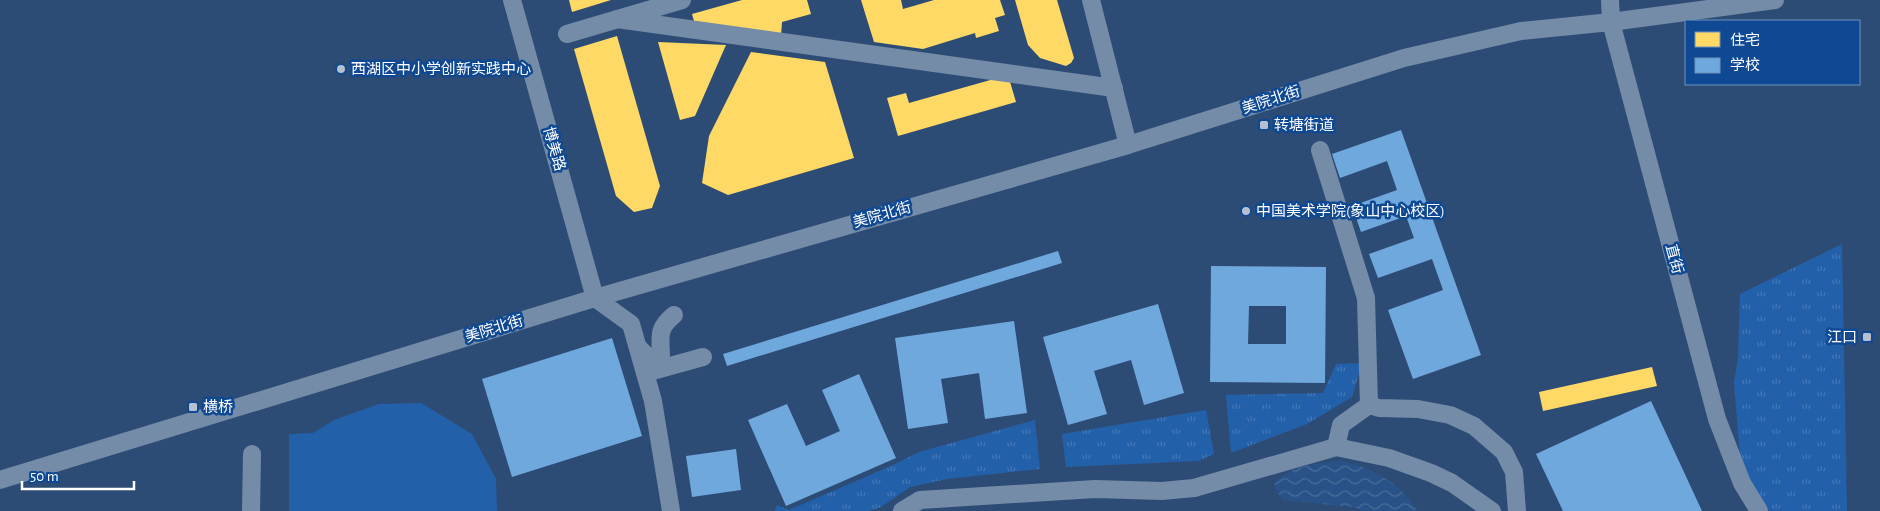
<svg xmlns="http://www.w3.org/2000/svg" width="1880" height="511" font-family="'Alegreya Sans','Noto Sans SC',sans-serif">
<style>
.grass{fill:url(#grass-tufts)}
.garden{fill:#2360aa}
.water{fill:url(#water-waves)}
.homes{fill:#ffd966}
.schools{fill:#6fa8dc;fill-rule:evenodd}
.lines{fill:none;stroke-linecap:round;stroke-linejoin:round}
.minor{stroke:#758ca8;stroke-width:18}
.poi-dot{fill:#b6c0cf;stroke:#0f4993;stroke-width:2}
.labels{text-anchor:middle;dominant-baseline:central;stroke-width:5;stroke-linejoin:round;paint-order:stroke}
.poi-label{font-size:15px;fill:#fff;stroke:#0f4993;text-anchor:start}
.street-label{font-size:15px;fill:#fff;stroke:#0f4993}
</style>
<defs>
<pattern id="grass-tufts" width="24" height="20" patternUnits="userSpaceOnUse" patternTransform="scale(1.25)"><rect width="24" height="20" fill="#2360aa"/><path d="M3 7l-1-3M5 7V3M7 7l1-3M15 17l-1-3M17 17v-4M19 17l1-3" fill="none" stroke="#4478b7"/></pattern>
<pattern id="water-waves" width="16" height="10" patternUnits="userSpaceOnUse" patternTransform="scale(1.25)"><rect width="16" height="10" fill="#295388"/><path d="M0 5q4-4 8 0t8 0" fill="none" stroke="#496d9a"/></pattern>
</defs>
<rect width="100%" height="100%" fill="#2d4c75"/>
<g class="grass">
<path d="M1842 244 1847 511H1770L1742 483 1734 382 1738 358 1740 294Z"/>
<path d="M1362 363 1352 397 1307 424 1231 453 1226 395 1323 393 1336 364Z"/>
<path d="M1206 410 1214 454 1198 461 1066 467 1062 434Z"/>
<path d="M1035 420 1040 469 947 479 910 487 881 507 869 511H775L777 505 789 510 893 465 919 452Z"/>
</g>
<path class="garden" d="M421 403 472 434 496 479 497 511H289V434L313 433 334 420 379 404Z"/>
<path class="water" d="M1338 461C1366 464 1405 485 1417 511H1364L1353 507 1283 500 1275 489 1274 485C1285 466 1318 464 1338 461Z"/>
<g class="homes">
<path d="M569 0H611L572 12Z"/>
<path d="M742 0H807L811 14 782 22 781 36 696 28 692 14Z"/>
<path d="M861 0H901L903 9 934 0H1000L1005 15 995 18 999 31 976 38 975 33 923 49 874 42Z"/>
<path d="M1015 0H1057L1074 58 1071 63 1066 66 1040 58 1028 45Z"/>
<path d="M617 36 660 186 652 208 634 212 616 196 574 49Z"/>
<path d="M658 42 726 45 695 116 680 120Z"/>
<path d="M751 52 825 62 854 158 728 195 702 183 709 136Z"/>
<path d="M1008 75 1016 102 898 136 887 98 906 93 909 103Z"/>
<path d="M1652 367 1657 386 1543 411 1539 392Z"/>
</g>
<g class="schools">
<path d="M1401 130 1481 355 1413 379 1388 310 1443 290 1432 259 1378 278 1369 254 1414 238 1406 216 1361 232 1352 206 1397 190 1387 161 1340 178 1332 154Z"/>
<path d="M1058 251 1062 263 727 366 723 354Z"/>
<path d="M1211 266 1326 267 1325 383 1210 382ZM1249 306H1286V344H1248Z"/>
<path d="M1158 304 1184 393 1144 405 1131 360 1094 371 1107 414 1068 425 1043 337Z"/>
<path d="M1014 321 1027 413 985 419 979 373 941 379 948 423 908 429 895 338Z"/>
<path d="M612 338 642 436 512 477 482 379Z"/>
<path d="M859 374 896 458 786 506 748 420 787 404 806 446 840 431 822 390Z"/>
<path d="M1651 401 1702 511H1563L1536 454Z"/>
<path d="M736 449 741 490 692 497 686 456Z"/>
</g>
<g class="lines">
<g class="minor">
<path d="M512 0 595 298 631 324 653 401 671 511"/>
<path d="M1091 0 1128 145"/>
<path d="M1610 0 1611 22 1717 419 1742 483 1759 511"/>
<path d="M617 19 1114 88"/>
<path d="M567 34 682 0"/>
<path d="M1320 150 1366 298 1369 405"/>
<path d="M638 347 650 359 661 355C660 335 658 328 674 315"/>
<path d="M645 373 703 357"/>
<path d="M1336 447 1341 425 1369 405 1379 408 1418 409 1450 415 1474 426 1504 452 1514 472 1517 511"/>
<path d="M0 480 595 298 1128 145 1404 58 1521 31 1611 22 1775 0"/>
<path d="M251 511 252 454"/>
<path d="M902 511 920 500 1095 489 1162 491 1194 488 1336 447 1389 458 1431 473 1452 483 1492 511"/>
</g>
</g>
<g class="poi-dot">
<circle cx="341" cy="69" r="5"/>
<rect x="1259" y="120" width="10" height="10" rx="2.5"/>
<circle cx="1246" cy="211" r="5"/>
<rect x="1862" y="332" width="10" height="10" rx="2.5"/>
<rect x="188" y="402" width="10" height="10" rx="2.5"/>
</g>
<g class="labels">
<g class="poi-label">
<text x="351" y="69">西湖区中小学创新实践中心</text>
<text x="1274" y="125">转塘街道</text>
<text x="1256" y="211">中国美术学院(象山中心校区)</text>
<text x="1857" y="337" text-anchor="end">江口</text>
<text x="203" y="407">横桥</text>
</g>
<g class="street-label">
<text transform="translate(1271 100) rotate(-18)">美院北街</text>
<text transform="translate(554 149) rotate(74)">博美路</text>
<text transform="translate(882 215) rotate(-16)">美院北街</text>
<text transform="translate(1674 259) rotate(75)">直街</text>
<text transform="translate(494 329) rotate(-17)">美院北街</text>
</g>
</g>
<rect x="1685" y="20" width="175" height="65" fill="#0f4993" stroke="#6f92be"/>
<rect x="1695" y="32" width="25" height="15" fill="#ffd966" stroke="#6f92be"/>
<text x="1730" y="45" font-size="15" fill="#ffffff">住宅</text>
<rect x="1695" y="58" width="25" height="15" fill="#6fa8dc" stroke="#6f92be"/>
<text x="1730" y="70" font-size="15" fill="#ffffff">学校</text>
<path d="M22 481v8h112v-8" fill="none" stroke="#ffffff" stroke-width="2.5"/>
<text x="30" y="481" font-size="15" fill="#ffffff" stroke="#0f4993" stroke-width="4" paint-order="stroke">50 m</text>
</svg>
